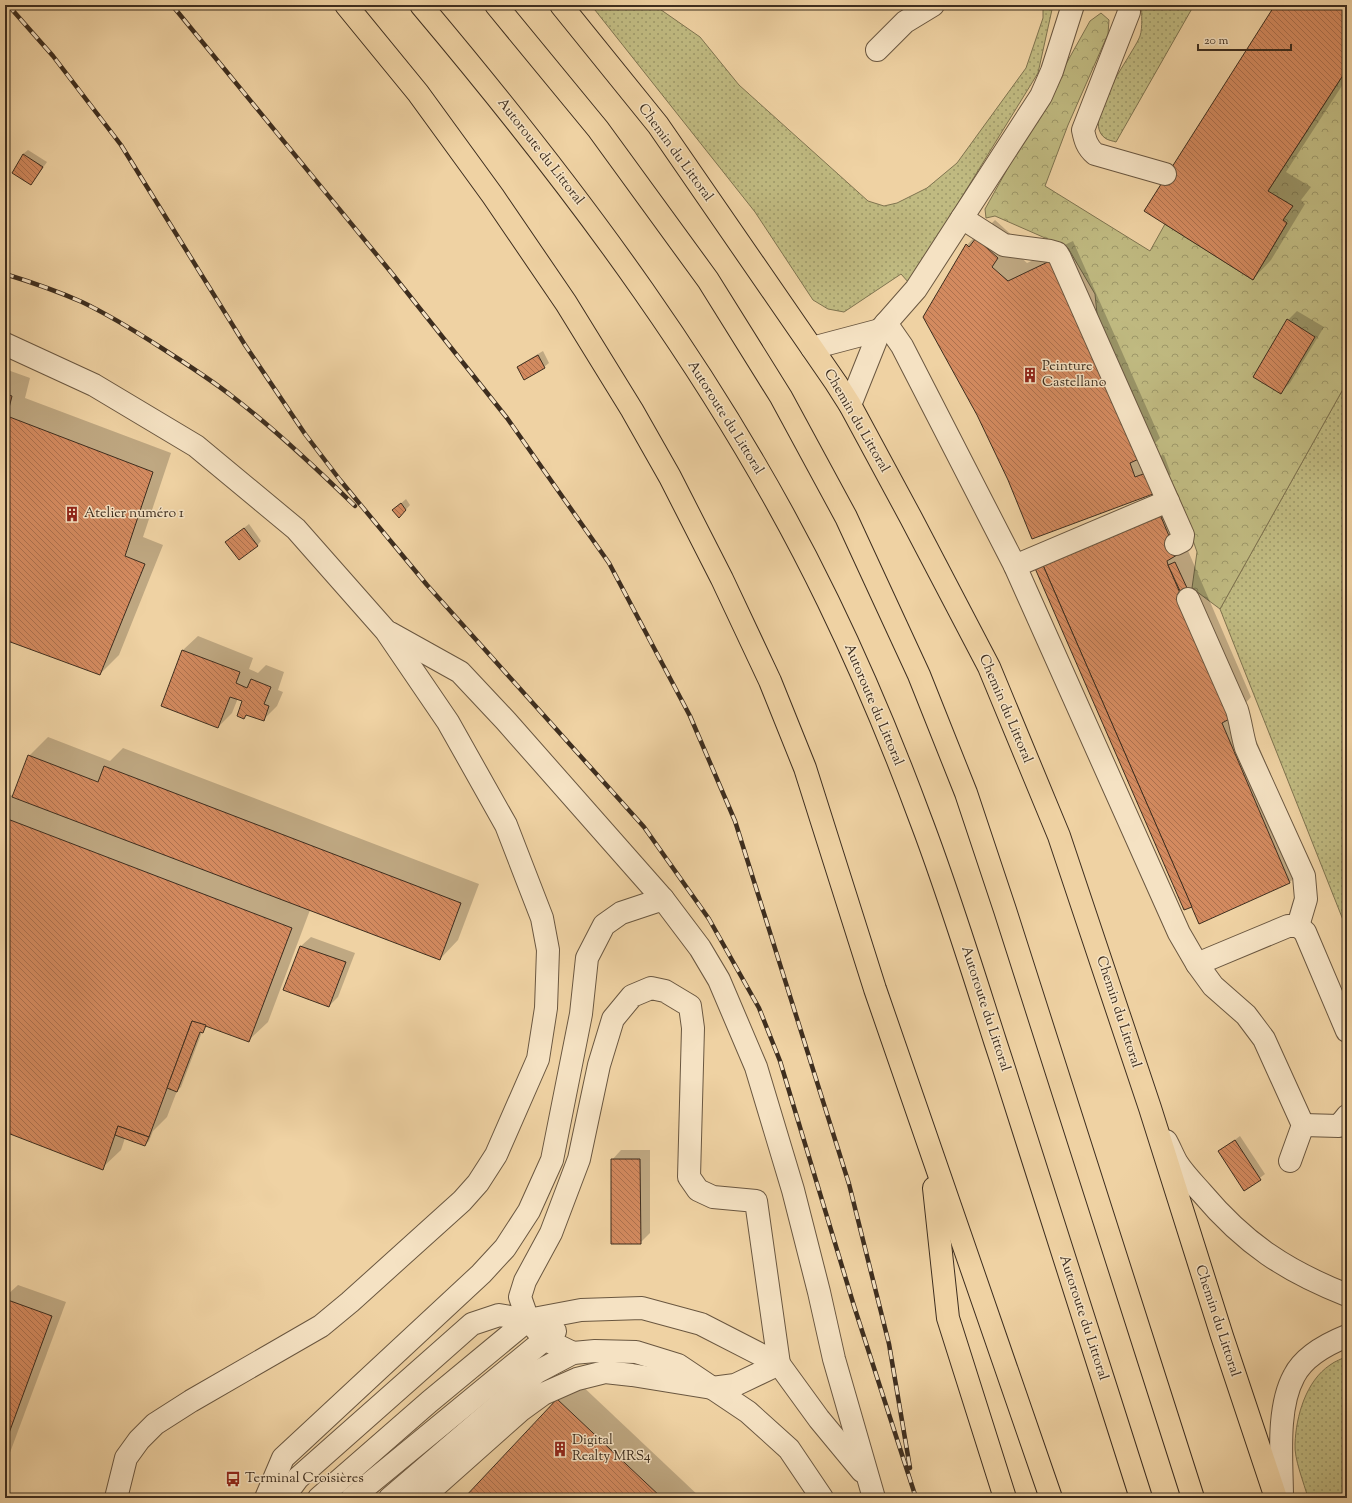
<svg xmlns="http://www.w3.org/2000/svg" width="1352" height="1503" font-family="'Sorts Mill Goudy',serif">
<style>
.grass{fill:url(#grass-dots);stroke:#7f7450}
.forest{fill:url(#forest-crowns);stroke:#7f7450}
.shadow{fill:#0003}
.building{fill:url(#building-back-hatch);stroke:#3e2e1f}
.lines{fill:none;stroke-linecap:round;stroke-linejoin:round}
.minor-casing{stroke:#6a5740;stroke-width:24}
.major-casing{stroke:#3e2e1f;stroke-width:24}
.highway-casing{stroke:#3e2e1f;stroke-width:24}
.minor{stroke:#f5e2c3;stroke-width:22}
.major{stroke:#efd2a3;stroke-width:22}
.highway{stroke:#efd2a3;stroke-width:22}
.rail-casing{stroke:#3e2e1f;stroke-width:4.5}
.rail{stroke:#f5e2c3;stroke-width:3;stroke-dasharray:9;stroke-linecap:butt}
.labels{text-anchor:middle;dominant-baseline:central;stroke-width:3;stroke-linejoin:round;paint-order:stroke}
.street-label{font-size:14px;fill:#3e2e1f;stroke:#f5e2c3}
.poi-label{font-size:14px;fill:#3e2e1f;stroke:#f5e2c3;text-anchor:start}
</style>
<defs>
<pattern id="grass-dots" width="8" height="8" patternUnits="userSpaceOnUse"><rect width="8" height="8" fill="#c0ba81"/><path d="M2 2h.1M6 6h.1" fill="none" stroke="#9d9869" stroke-width="1.8" stroke-linecap="round"/></pattern>
<pattern id="forest-crowns" width="20" height="18" patternUnits="userSpaceOnUse"><rect width="20" height="18" fill="#c0ba81"/><path d="M2 6a3 3 0 1 1 6 0M12 15a3 3 0 1 1 6 0" fill="none" stroke="#9d9869"/></pattern>
<pattern id="building-back-hatch" width="6" height="6" patternUnits="userSpaceOnUse"><rect width="6" height="6" fill="#d38a5f"/><path d="M-1 5l2 2M0 0l6 6M5-1l2 2" fill="none" stroke="#ad714e"/></pattern>
</defs>
<rect width="100%" height="100%" fill="#efd2a3"/>
<filter id="stains"><feTurbulence type="fractalNoise" baseFrequency=".005" numOctaves="4"/><feColorMatrix values="0 0 0 0 .2 0 0 0 0 .09 0 0 0 0 .02 0 0 0 .5 -.17"/></filter>
<radialGradient id="worn" r=".72"><stop offset=".6" stop-color="#630" stop-opacity="0"/><stop offset="1" stop-color="#630" stop-opacity=".3"/></radialGradient>
<g class="grass">
<path d="M591 5H654L700 37 739 85 868 201 884 206 897 203 927 188 957 163 1026 68 1043 18V5H1053L1038 73 909 283 901 274 844 312 828 309 813 300 755 212Z"/>
<path d="M1142 5H1194L1116 142C1113 141 1107 140 1105 138 1080 120 1133 55 1140 36 1143 27 1141 14 1142 5Z"/>
<path d="M1347 382V930L1220 609Z"/>
<path d="M1347 1356V1498H1308C1304 1483 1294 1459 1295 1444 1296 1416 1306 1381 1330 1365 1335 1361 1342 1359 1347 1356Z"/>
</g>
<path class="forest" d="M1101 13 1109 20 1108 34 1068 125 1045 186 1150 251 1165 224 1253 280 1287 223 1283 220 1268 191 1347 69V382L1220 609 1192 588 1197 552 1176 491 1100 343 1095 294 1068 248 995 216 986 218 985 209 1090 21Z"/>
<g class="shadow">
<path d="M1277 5H1347V78L1286 172 1311 187 1301 200 1305 204 1271 260 1253 279Z"/>
<path d="M28 150 47 162 31 184 23 154Z"/>
<path d="M995 220 1016 239 1010 247 1027 263 1073 241 1160 438 1150 448 1153 458 1164 455 1171 474 1152 493 1032 538 967 245 985 226 987 228Z"/>
<path d="M1297 311 1324 327 1290 383 1281 392 1288 320Z"/>
<path d="M543 351 549 363 544 367H518L523 363Z"/>
<path d="M5 369 30 378 25 398 171 453 143 537 163 545 119 655 100 674 5 639Z"/>
<path d="M1178 494 1195 536 1186 546 1251 697 1242 707 1309 864 1290 882 1200 923 1062 544Z"/>
<path d="M406 499 410 505 399 517 398 506Z"/>
<path d="M249 524 261 541 257 546 226 542Z"/>
<path d="M198 636 253 658 249 669 258 673 266 665 284 672 278 690 283 692 277 706 263 720 247 714 243 718V701L238 698 232 713 218 727 162 706 183 650Z"/>
<path d="M48 737 110 761 123 748 479 884 458 940 440 959 310 910 268 1022 249 1040 208 1025 202 1032 181 1087 177 1091 167 1117 153 1131 149 1141 145 1145 125 1138 121 1150 102 1168 5 1131V793L13 796 29 756Z"/>
<path d="M311 937 355 953 338 997 329 1006 285 990 301 946Z"/>
<path d="M1240 1136 1265 1174 1244 1190 1220 1151Z"/>
<path d="M621 1150H650V1233L640 1243 612 1160Z"/>
<path d="M18 1285 66 1302 5 1466V1297Z"/>
<path d="M577 1381 701 1498H465Z"/>
</g>
<g class="building">
<path d="M1275 5H1343L1347 7V69L1268 191 1293 206 1283 220 1287 223 1253 280 1144 211Z"/>
<path d="M23 154 43 167 31 185 12 173Z"/>
<path d="M976 238 998 258 992 267 1008 281 1054 259 1141 458 1130 463 1135 477 1146 473 1153 494 1032 539 1008 480 977 415 923 317 966 244 969 247Z"/>
<path d="M1287 319 1315 337 1281 394 1253 377Z"/>
<path d="M538 355 545 368 524 380 517 367Z"/>
<path d="M5 394 12 396 7 416 153 472 125 556 145 564 100 675 5 640Z"/>
<path d="M401 503 406 510 399 518 392 510Z"/>
<path d="M1159 512 1177 555 1167 561 1168 565 1233 717 1222 723 1290 883 1199 924 1042 563Z"/>
<path d="M244 528 258 546 239 560 225 542Z"/>
<path d="M1175 562 1188 590 1181 593 1168 565Z"/>
<path d="M1042 563 1192 907 1184 910 1034 566Z"/>
<path d="M182 650 240 672 236 683 247 688 251 679 271 687 264 704 269 706 264 721 246 715 244 719 237 716 242 701 230 697 218 728 161 706Z"/>
<path d="M28 755 98 782 104 766 461 903 440 960 12 797Z"/>
<path d="M5 818 292 928 249 1042 192 1021 149 1137 118 1126 103 1170 5 1132Z"/>
<path d="M300 946 346 962 329 1007 283 990Z"/>
<path d="M192 1021 206 1025 203 1033 200 1032 177 1092 167 1088Z"/>
<path d="M118 1126 149 1137 145 1146 115 1135Z"/>
<path d="M1235 1140 1261 1180 1244 1191 1218 1151Z"/>
<path d="M611 1159H640L641 1244H611Z"/>
<path d="M5 1299 52 1316 5 1444Z"/>
<path d="M557 1399 662 1498H464Z"/>
</g>
<g class="lines">
<defs>
<g id="minor">
<path d="M1128 5 1129 12 1083 130C1085 140 1087 147 1095 154L1165 174"/>
<path d="M877 50 905 22 933 5"/>
<path d="M962 218 1004 245 1050 251 1057 253 1060 258 1183 535 1182 541 1176 544"/>
<path d="M886 323 902 346 1015 566 1179 933 1197 964 1213 986 1246 1015 1264 1039 1303 1125 1290 1161"/>
<path d="M5 344 94 385 196 446 296 529 386 631 448 722 506 825 542 918 548 950 546 1008 538 1059 496 1155 478 1183 462 1201 350 1302 321 1326 191 1401 155 1424 139 1440 126 1458 116 1498"/>
<path d="M812 348 880 330"/>
<path d="M850 405 880 330 916 289 1041 96 1052 71 1073 5"/>
<path d="M1015 566 1168 501"/>
<path d="M1188 599 1237 710C1241 723 1242 735 1246 748L1304 876 1306 899 1298 926"/>
<path d="M390 633 460 672 506 721 663 899"/>
<path d="M1197 964 1288 926H1298L1305 932 1347 1031"/>
<path d="M1303 1125 1339 1126 1347 1116"/>
<path d="M1166 1141C1170 1148 1173 1156 1177 1163 1184 1174 1194 1184 1202 1193 1245 1244 1286 1271 1347 1295"/>
<path d="M573 1353 544 1339 528 1320 520 1297 525 1281 551 1233 579 1159 599 1065 613 1019 632 996 651 988 665 991 690 1006 693 1028 689 1177 698 1190 713 1197 756 1201 779 1364"/>
<path d="M266 1498 283 1458 481 1274 505 1248 529 1211 552 1160 581 1014 587 958 604 925 621 913 663 899 700 948 719 980 756 1067 793 1190 819 1292 834 1359 874 1498"/>
<path d="M283 1498 298 1478 472 1324 499 1315 528 1320 581 1310 642 1308 701 1324 779 1364 819 1419 862 1471"/>
<path d="M319 1498 429 1402 528 1320"/>
<path d="M352 1498 555 1331"/>
<path d="M390 1498 537 1372 573 1353 595 1351 636 1352 678 1365 748 1412 789 1449 822 1498"/>
<path d="M422 1498 521 1410 543 1394 577 1379 605 1372 632 1375 712 1388 735 1385 779 1364"/>
<path d="M1282 1498C1282 1462 1276 1409 1294 1376 1304 1356 1327 1344 1347 1336"/>
</g>
<g id="major">
<path d="M346 5 418 93 493 196 566 303 632 410 670 477 722 579 770 681 805 768 875 989 1051 1498"/>
<path d="M561 5 658 125 836 383 850 405 911 518 989 667 1059 836 1150 1108 1222 1336 1276 1498"/>
<path d="M934 1188 948 1318 1005 1498"/>
</g>
<g id="highway">
<path d="M421 5C576 189 723 384 828 601 862 671 893 745 920 818 948 891 971 966 995 1041 1045 1193 1092 1346 1141 1498"/>
<path d="M496 5 598 129 708 280 781 397 846 517 919 675 966 793 1005 910 1193 1498"/>
</g>
</defs>
<use href="#minor" class="minor-casing"/>
<use href="#major" class="major-casing"/>
<use href="#highway" class="highway-casing"/>
<use href="#minor" class="minor"/>
<use href="#major" class="major"/>
<use href="#highway" class="highway"/>
<defs>
<g id="rail">
<path d="M8 5 53 56 121 145 245 345 305 434 340 480 427 585 644 827 709 919 759 1008 780 1061 854 1306 916 1498"/>
<path d="M172 5 390 271 507 418 609 563 690 716 735 821 849 1184 889 1344 910 1468"/>
<path d="M5 274C31 282 57 291 82 302 109 315 135 331 160 347 185 363 210 379 233 397 276 430 316 468 355 506"/>
</g>
</defs>
<use href="#rail" class="rail-casing"/>
<use href="#rail" class="rail"/>
</g>
<defs>
<symbol id="building-bare" viewBox="-9 -9 18 18"><path d="M-4-6H4V6H1V3H-1V6H-4ZM-2.5-4.3h1.7v1.8h-1.7ZM.8-4.3h1.7v1.8H.8ZM-2.5-1h1.7V.8h-1.7ZM.8-1h1.7V.8H.8Z" fill="#8f2418" stroke="#f5e2c3" stroke-width="2.5" paint-order="stroke"/></symbol>
<symbol id="bus-bare" viewBox="-9 -9 18 18"><path d="M-5-6H5V4H4V6H2V4H-2V6H-4V4H-5ZM-3.5-4V0h7V-4ZM-3.5 1.2v1.5H-2V1.2ZM2 1.2v1.5H3.5V1.2Z" fill="#8f2418" stroke="#f5e2c3" stroke-width="2.5" paint-order="stroke"/></symbol>
</defs>
<g fill-rule="evenodd">
<use href="#building-bare" x="1019" y="364" width="22" height="22"/>
<use href="#building-bare" x="61" y="503" width="22" height="22"/>
<use href="#building-bare" x="549" y="1438" width="22" height="22"/>
<use href="#bus-bare" x="222" y="1468" width="22" height="22"/>
</g>
<g class="labels">
<g class="street-label">
<text transform="translate(540 152) rotate(52)">Autoroute du Littoral</text>
<text transform="translate(675 153) rotate(54)">Chemin du Littoral</text>
<text transform="translate(725 418) rotate(58)">Autoroute du Littoral</text>
<text transform="translate(856 421) rotate(60)">Chemin du Littoral</text>
<text transform="translate(873 705) rotate(67)">Autoroute du Littoral</text>
<text transform="translate(1005 709) rotate(67)">Chemin du Littoral</text>
<text transform="translate(985 1009) rotate(72)">Autoroute du Littoral</text>
<text transform="translate(1118 1012) rotate(72)">Chemin du Littoral</text>
<text transform="translate(1083 1318) rotate(72)">Autoroute du Littoral</text>
<text transform="translate(1217 1321) rotate(72)">Chemin du Littoral</text>
</g>
<g class="poi-label">
<text x="1042" y="367">Peinture<tspan x="1042" dy="16">Castellano</tspan></text>
<text x="84" y="514">Atelier numéro 1</text>
<text x="572" y="1441">Digital<tspan x="572" dy="16">Realty MRS4</tspan></text>
<text x="245" y="1479">Terminal Croisières</text>
</g>
</g>
<rect width="1352" height="1503" fill="none" stroke="#efd2a3" stroke-width="20"/>
<rect x="6" y="6" width="1340" height="1491" fill="none" stroke="#3e2e1f" stroke-width="2"/>
<rect x="10" y="10" width="1332" height="1483" fill="none" stroke="#3e2e1f"/>
<path d="M1198 44v6h93v-6" fill="none" stroke="#3e2e1f" stroke-width="2"/>
<text x="1204" y="44" font-size="12" fill="#3e2e1f" stroke="#f5e2c3" stroke-width="3" paint-order="stroke">20 m</text>
<rect width="100%" height="100%" filter="url(#stains)"/>
<rect width="100%" height="100%" fill="url(#worn)"/>
</svg>
